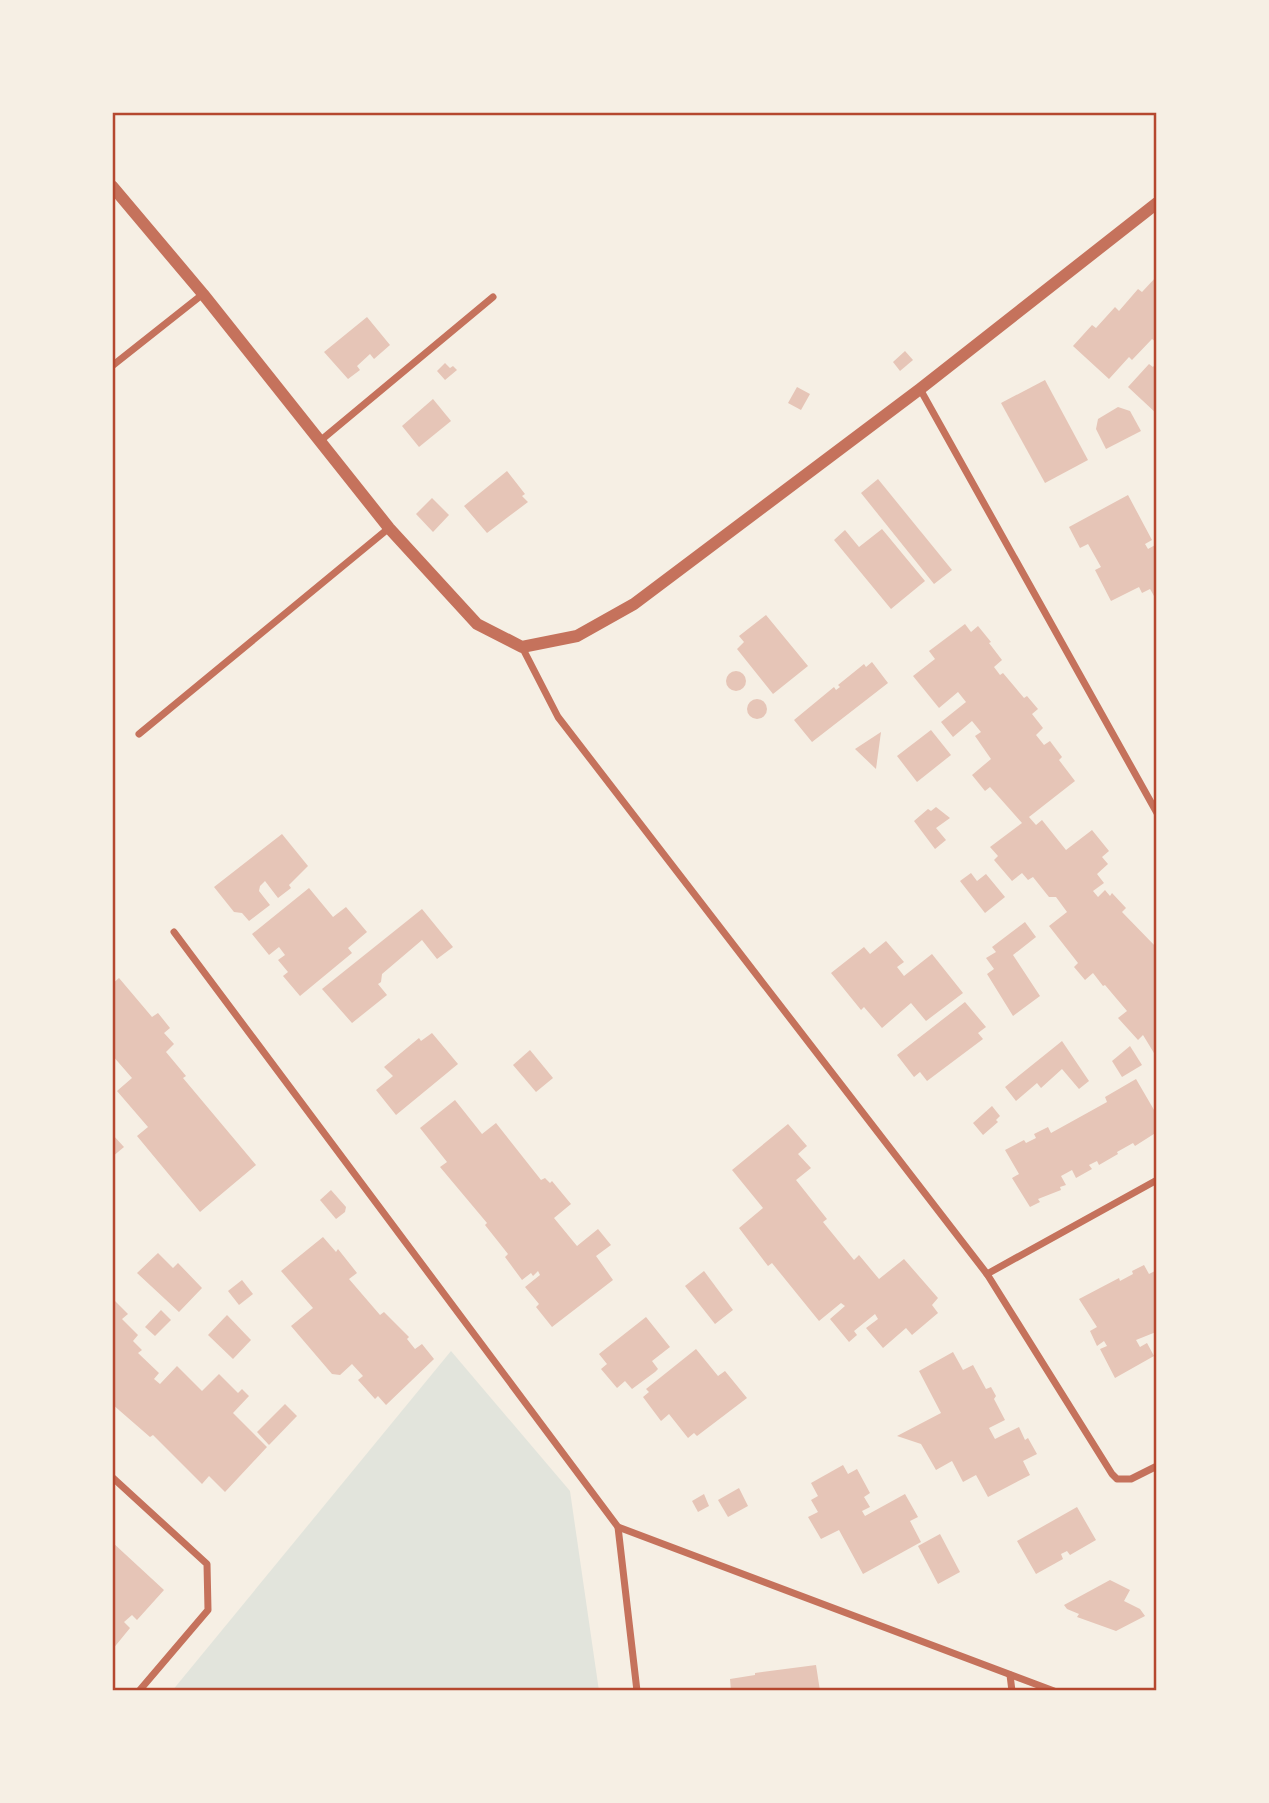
<svg xmlns="http://www.w3.org/2000/svg" width="1269" height="1803" font-family="Inter,sans-serif">
<style>
.green{fill:#e2e4dc}
.building{fill:#e6c5b7}
.lines{fill:none;stroke-linecap:round;stroke-linejoin:round}
.minor{stroke:#c5725c;stroke-width:7}
.tertiary{stroke:#c5725c;stroke-width:12}
.neatline{fill:none;stroke:#b5482f;stroke-width:2.5}
</style>
<rect width="100%" height="100%" fill="#f6efe4"/>
<path class="green" d="M451 1351 570 1491 599 1691H172Z"/>
<g class="building">
<path d="M1157 276V341L1156 342 1152 339 1132 360 1129 357 1109 379 1073 346 1092 325 1096 328 1115 307 1119 311 1138 289 1142 292Z"/>
<path d="M367 317 390 345 374 359 370 354 357 366 360 370 348 379 324 352Z"/>
<path d="M905 351 913 360 900 371 893 362Z"/>
<path d="M1157 362V414L1128 387 1149 364 1153 367Z"/>
<path d="M445 363 450 368 453 366 457 370 445 380 437 371Z"/>
<path d="M1045 380 1088 460 1045 483 1001 403Z"/>
<path d="M797 387 810 394 801 410 788 403Z"/>
<path d="M433 399 451 421 419 447 402 426Z"/>
<path d="M1118 407 1130 411 1141 431 1106 449 1096 429 1098 419Z"/>
<path d="M507 471 525 494 522 496 528 502 487 533 464 506Z"/>
<path d="M878 479 952 570 934 584 861 493Z"/>
<path d="M1128 495 1152 540 1145 544 1148 549 1157 544V594L1154 596 1150 589 1142 593 1139 587 1111 601 1095 570 1101 567 1088 544 1080 548 1069 527Z"/>
<path d="M432 498 449 515 433 532 416 514Z"/>
<path d="M882 529 925 581 891 609 834 540 845 530 859 547Z"/>
<path d="M766 615 808 666 773 694 737 649 744 642 739 636Z"/>
<path d="M965 624 971 632 978 626 991 642 989 643 1002 660 994 667 1000 675 1003 673 1024 698 1027 696 1038 709 1032 714 1043 728 1036 735 1044 745 1050 741 1062 757 1059 760 1075 781 1029 817 1036 825 1042 820 1066 850 1092 830 1109 851 1102 857 1108 864 1097 874 1104 883 1093 891 1098 897 1105 890 1110 896 1112 893 1126 908 1122 912 1157 948V1058L1143 1035 1138 1040 1118 1018 1127 1011 1105 985 1103 986 1093 973 1085 980 1074 967 1078 963 1049 926 1067 912 1056 897H1049L1033 877 1028 880 1022 873 1012 881 994 860 998 856 990 847 1022 823 990 787 985 791 972 775 991 759 975 736 981 732 972 721 953 737 941 722 966 702 958 692 939 708 913 676 935 659 929 651Z"/>
<path d="M872 662 888 683 812 742 794 720 834 687 836 690 840 687 838 685 864 664 866 667Z"/>
<circle cx="736" cy="681" r="10"/>
<circle cx="757" cy="709" r="10"/>
<path d="M931 730 951 755 917 782 897 756Z"/>
<path d="M881 732 876 769 855 749Z"/>
<path d="M936 807 950 818 936 828 946 840 935 849 914 821 928 809 931 811Z"/>
<path d="M282 834 308 866 289 885 291 888 278 898 265 881 260 886 259 891 270 905 249 921 242 913 234 912 214 887Z"/>
<path d="M971 873 977 881 986 874 1005 897 985 913 960 881Z"/>
<path d="M309 888 333 917 346 907 367 932 348 948 352 953 300 996 283 976 288 972 278 960 285 955 279 947 269 955 252 934Z"/>
<path d="M422 909 453 947 437 959 422 940 382 974 381 982 378 984 387 995 352 1023 322 989Z"/>
<path d="M1025 922 1036 937 1013 955 1040 996 1013 1016 987 974 994 969 986 958 996 952 992 947Z"/>
<path d="M886 941 904 962 897 967 904 976 932 954 963 993 926 1021 911 1003 882 1028 864 1007 861 1010 831 973 864 947 870 954Z"/>
<path d="M119 978 152 1017 158 1013 170 1028 164 1033 174 1044 166 1052 186 1076 183 1078 256 1165 200 1212 137 1136 148 1127 117 1091 132 1078 112 1055V984Z"/>
<path d="M965 1002 986 1027 978 1033 983 1039 927 1081 920 1072 914 1077 897 1055Z"/>
<path d="M432 1033 458 1064 396 1115 376 1090 393 1076 384 1067 419 1038 421 1041Z"/>
<path d="M1062 1041 1089 1081 1079 1089 1062 1069 1041 1088 1037 1083 1016 1101 1005 1087Z"/>
<path d="M1130 1046 1142 1065 1122 1077 1112 1061Z"/>
<path d="M530 1050 553 1078 536 1092 513 1065Z"/>
<path d="M1136 1079 1157 1115V1132L1135 1146 1133 1143 1117 1152 1118 1154 1099 1165 1097 1161 1089 1165 1092 1169 1076 1178 1072 1170 1061 1176 1066 1185 1060 1187 1061 1190 1038 1199 1040 1202 1030 1207 1012 1178 1019 1174 1005 1150 1024 1140 1026 1143 1036 1138 1034 1134 1048 1127 1051 1133 1107 1102 1105 1097Z"/>
<path d="M455 1100 482 1134 496 1123 541 1180 545 1178 550 1183 552 1181 571 1204 554 1218 577 1246 598 1229 611 1245 596 1256 613 1280 552 1327 536 1307 539 1304 525 1287 540 1275 538 1271 533 1276 531 1273 522 1280 505 1257 508 1254 485 1225 487 1223 440 1167 447 1162 420 1128Z"/>
<path d="M992 1106 1000 1116 996 1120 998 1122 983 1135 973 1123Z"/>
<path d="M788 1124 807 1146 798 1154 811 1168 796 1180 827 1219 823 1222 854 1260 859 1255 879 1279 904 1259 938 1298 932 1305 938 1313 912 1335 906 1328 883 1348 866 1328 878 1319 875 1314 854 1331 857 1335 849 1342 830 1319 845 1306 841 1303 819 1321 772 1263 768 1266 739 1228 763 1208 732 1170Z"/>
<path d="M112 1134 124 1147 112 1157Z"/>
<path d="M331 1190 346 1207 345 1212 336 1219 320 1200Z"/>
<path d="M323 1237 336 1252 338 1249 357 1273 349 1279 380 1315 384 1312 409 1337 407 1339 415 1349 422 1344 434 1359 386 1405 378 1396 375 1399 358 1380 363 1376 352 1364 340 1375 332 1374 291 1326 313 1308 281 1271Z"/>
<path d="M158 1253 173 1268 178 1263 202 1288 179 1312 137 1273Z"/>
<path d="M1144 1265 1149 1274 1157 1270V1328L1155 1329 1156 1332 1136 1340 1140 1347 1147 1343 1154 1356 1115 1378 1100 1349 1107 1346 1104 1341 1097 1346 1090 1331 1097 1327 1079 1299 1119 1278 1120 1281 1133 1274 1132 1271Z"/>
<path d="M704 1271 733 1310 715 1324 685 1286Z"/>
<path d="M242 1280 253 1294 239 1305 228 1291Z"/>
<path d="M112 1298 128 1314 122 1319 138 1335 133 1341 142 1350 138 1353 159 1373 154 1379 160 1384 177 1366 202 1391 219 1374 238 1393 242 1389 249 1396 233 1413 267 1447 225 1492 209 1476 202 1484 153 1435 150 1437 112 1404Z"/>
<path d="M161 1310 171 1320 155 1336 145 1327Z"/>
<path d="M227 1315 251 1340 233 1359 208 1335Z"/>
<path d="M646 1317 670 1347 652 1361 658 1369 655 1372 632 1389 625 1381 617 1388 601 1369 607 1364 599 1354Z"/>
<path d="M696 1349 718 1376 725 1371 747 1398 697 1436 694 1433 688 1438 669 1414 661 1421 643 1397 649 1392 646 1389Z"/>
<path d="M953 1352 963 1370 973 1365 986 1389 991 1387 996 1396 994 1399 1005 1420 989 1428 995 1439 1019 1427 1025 1440 1028 1438 1037 1454 1023 1461 1030 1475 988 1497 976 1475 963 1482 952 1461 936 1470 921 1444 897 1436 941 1413 919 1371Z"/>
<path d="M285 1404 297 1416 269 1445 257 1432Z"/>
<path d="M843 1465 848 1474 857 1469 870 1493 864 1497 870 1507 862 1511 865 1516 905 1494 918 1517 910 1521 921 1542 863 1574 839 1530 821 1539 808 1517 818 1512 811 1500 818 1496 811 1483Z"/>
<path d="M739 1488 748 1506 728 1517 718 1500Z"/>
<path d="M704 1494 709 1506 698 1512 692 1501Z"/>
<path d="M1077 1507 1096 1540 1070 1555 1067 1551 1061 1554 1063 1559 1036 1574 1017 1541Z"/>
<path d="M940 1534 960 1572 938 1584 918 1546Z"/>
<path d="M112 1542 164 1590 137 1620 132 1615 124 1622 130 1628 112 1650Z"/>
<path d="M1110 1580 1130 1590 1124 1601 1140 1609 1145 1616 1116 1631 1077 1617 1079 1614 1067 1609 1064 1605Z"/>
<path d="M816 1665 820 1691H731L730 1679 755 1675V1673Z"/>
</g>
<g class="lines">
<g class="minor">
<path d="M112 366 203 294"/>
<path d="M920 389 1157 813"/>
<path d="M320 441 493 297"/>
<path d="M522 647 558 717 987 1274 1112 1474 1117 1479H1131L1157 1466"/>
<path d="M139 734 389 528"/>
<path d="M174 932 618 1527 1054 1691"/>
<path d="M987 1274 1157 1180"/>
<path d="M112 1477 207 1564 208 1610 139 1691"/>
<path d="M618 1527 637 1691"/>
<path d="M1010 1675 1012 1691"/>
</g>
<path class="tertiary" d="M112 186 203 294 389 528 477 624 522 647 577 636 634 604 920 389 1157 203"/>
</g>
<rect width="1269" height="1803" fill="none" stroke="#f6efe4" stroke-width="228"/>
<rect x="114" y="114" width="1041" height="1575" class="neatline"/>
</svg>
